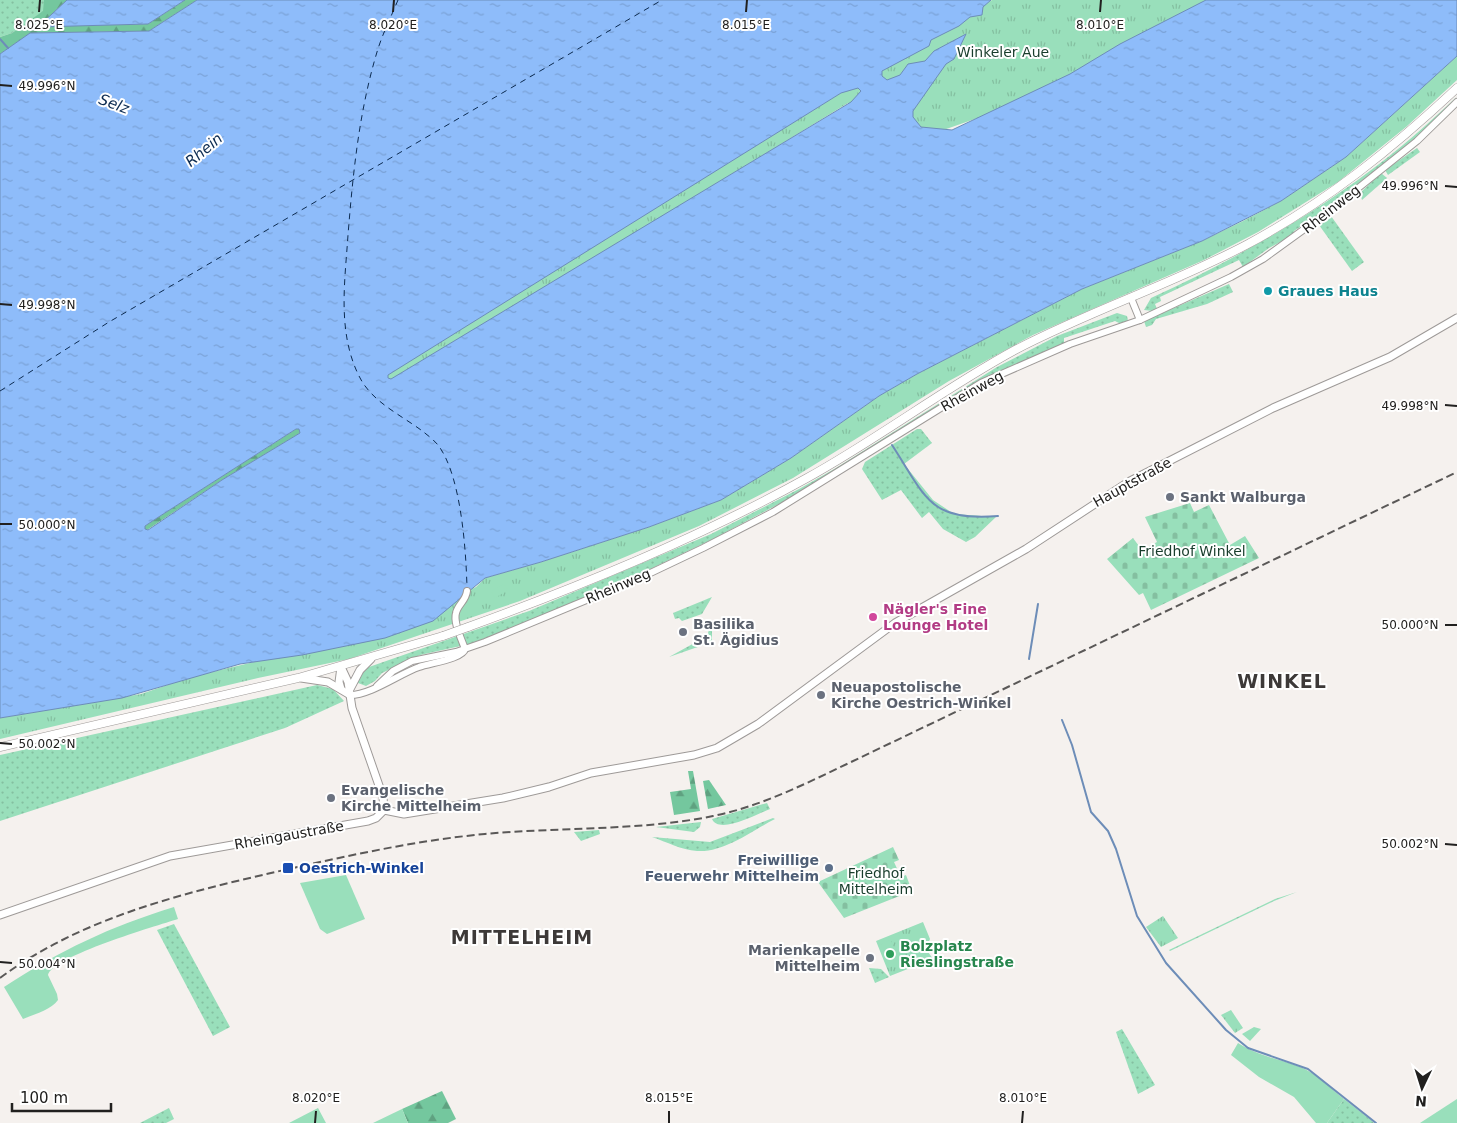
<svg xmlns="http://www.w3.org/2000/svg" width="1457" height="1123" font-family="'DejaVu Sans',sans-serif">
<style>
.grass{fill:url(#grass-dots)}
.forest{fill:url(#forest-firs)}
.cemetery{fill:url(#cemetery-stones)}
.park{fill:url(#park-tufts)}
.garden{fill:#99dfbb}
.water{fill:url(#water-ripples);stroke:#6d8db8;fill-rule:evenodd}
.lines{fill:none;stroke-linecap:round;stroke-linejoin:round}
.stream{stroke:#6d8db8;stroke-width:2}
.ferry{stroke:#0c2b51;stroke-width:1;stroke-dasharray:6 5;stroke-linecap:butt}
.tertiary-casing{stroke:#9e9a98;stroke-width:8}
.secondary-casing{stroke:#9e9a98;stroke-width:9}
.primary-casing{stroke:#9e9a98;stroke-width:9}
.tertiary{stroke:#fff;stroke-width:6}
.secondary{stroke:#fff;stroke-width:7}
.primary{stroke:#fff;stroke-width:8}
.rail{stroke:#5a5857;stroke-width:2;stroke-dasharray:8 4;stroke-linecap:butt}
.primary-bridge-casing{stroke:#9e9a98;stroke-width:9;stroke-linecap:butt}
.primary-bridge{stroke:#fff;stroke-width:8}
.ticks{fill:none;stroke:#21201f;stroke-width:2}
.culture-dot{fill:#0f9aa8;stroke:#fff;stroke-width:2}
.worship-dot{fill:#6b7280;stroke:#fff;stroke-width:2}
.hotel-dot{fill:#d1479c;stroke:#fff;stroke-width:2}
.transit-dot{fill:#1a4fb4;stroke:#fff;stroke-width:2}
.service-dot{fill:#5c6f8a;stroke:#fff;stroke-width:2}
.leisure-dot{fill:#2e9e5b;stroke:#fff;stroke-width:2}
.labels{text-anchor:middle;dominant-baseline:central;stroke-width:4;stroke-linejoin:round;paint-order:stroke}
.park-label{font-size:14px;fill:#183d2c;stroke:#fff}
.street-label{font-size:14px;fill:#21201f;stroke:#fff}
.culture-label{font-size:14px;font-weight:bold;fill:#0d838f;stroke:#fff;text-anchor:start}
.worship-label{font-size:14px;font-weight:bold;fill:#5b616d;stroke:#fff;text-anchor:start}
.hotel-label{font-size:14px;font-weight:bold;fill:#b23c85;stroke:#fff;text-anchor:start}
.service-label{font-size:14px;font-weight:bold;fill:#4e5e75;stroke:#fff;text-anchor:end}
.transit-label{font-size:14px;font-weight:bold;fill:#164399;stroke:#fff;text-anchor:start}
.leisure-label{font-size:14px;font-weight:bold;fill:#27864d;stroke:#fff;text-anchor:start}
.water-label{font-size:15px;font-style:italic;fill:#0c2b51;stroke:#fff}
.district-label{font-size:19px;font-weight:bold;letter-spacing:1px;fill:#3d3938;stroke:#fff}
.ticks-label{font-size:12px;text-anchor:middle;fill:#21201f;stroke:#fff;stroke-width:4;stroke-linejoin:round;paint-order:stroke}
</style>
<defs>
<pattern id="grass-dots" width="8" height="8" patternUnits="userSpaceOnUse" patternTransform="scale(1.25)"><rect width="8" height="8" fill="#99dfbb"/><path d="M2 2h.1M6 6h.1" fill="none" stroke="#84bfa0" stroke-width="1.8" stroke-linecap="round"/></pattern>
<pattern id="forest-firs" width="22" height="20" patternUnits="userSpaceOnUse" patternTransform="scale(1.25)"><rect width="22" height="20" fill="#74c79e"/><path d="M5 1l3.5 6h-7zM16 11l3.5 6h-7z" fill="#5fa180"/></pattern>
<pattern id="cemetery-stones" width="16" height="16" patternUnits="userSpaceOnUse" patternTransform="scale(1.25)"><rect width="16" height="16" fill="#99dfbb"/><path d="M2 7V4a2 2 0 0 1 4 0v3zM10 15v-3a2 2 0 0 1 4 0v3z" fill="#84bfa0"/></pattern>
<pattern id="park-tufts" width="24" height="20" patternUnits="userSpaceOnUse" patternTransform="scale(1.25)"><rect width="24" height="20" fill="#99dfbb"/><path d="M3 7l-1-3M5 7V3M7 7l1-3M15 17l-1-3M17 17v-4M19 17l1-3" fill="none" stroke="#84bfa0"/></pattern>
<pattern id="water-ripples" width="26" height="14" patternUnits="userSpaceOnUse" patternTransform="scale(1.25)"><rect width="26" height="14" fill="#8ebcfa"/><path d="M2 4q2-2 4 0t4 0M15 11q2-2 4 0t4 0" fill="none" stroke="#7aa1d6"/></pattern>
</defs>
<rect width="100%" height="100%" fill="#f5f1ee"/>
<g class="grass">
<path d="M0 0H44V11L12 33 0 37Z"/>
<path d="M1457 96 1414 141 1329 207 1294 231 1293 235 1269 248 1243 267 1239 260 1160 297 1161 301 1155 304 1157 309 1153 311 1144 310 1151 298C1264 246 1368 184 1457 96Z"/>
<path d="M1417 148 1420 152 1388 175 1385 170Z"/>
<path d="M1381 173 1387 178 1362 200 1360 193Z"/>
<path d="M1331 216 1364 262 1352 271 1319 225Z"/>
<path d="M1229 284 1233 292 1207 304 1156 319 1152 325 1146 327 1144 321Z"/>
<path d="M1117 313 1127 316 1128 321 1121 324 1115 321 1064 338V343L976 383 807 489 713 539 644 572 483 641 420 655 382 673 375 681 366 686 358 683V677L369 667 529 611 711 534 799 489 836 468 997 367 1057 336Z"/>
<path d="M917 429H921L932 443 904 464 933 500 954 514 996 517 975 537 966 542 943 529 929 512 922 518 901 490 882 500 862 469 865 462Z"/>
<path d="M712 597 702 614 682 621 679 618 675 619 673 613Z"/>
<path d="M707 624 712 626V642L669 657 707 636 709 630Z"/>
<path d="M317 685 333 689 344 701 285 728 0 821V755Z"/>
<path d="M767 803 770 809C757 814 719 835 712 819Z"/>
<path d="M773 818 775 819C753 830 724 853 697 851 681 850 667 842 652 837L710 842Z"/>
<path d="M701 822 700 827 694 832 656 827Z"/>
<path d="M599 830 600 834 581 841 574 832Z"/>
<path d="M1297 892 1274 901 1170 951 1169 950 1275 899Z"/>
<path d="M174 924 230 1027 213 1036 157 930Z"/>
<path d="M869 968 881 969 889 977 875 983Z"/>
<path d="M1122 1029 1155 1085 1138 1094 1116 1032Z"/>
<path d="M1344 1099 1371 1120 1374 1123H1327Z"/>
<path d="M169 1108 174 1119 166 1123H140Z"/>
</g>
<g class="forest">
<path d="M44 0H67L39 26 148 24 185 0H197L149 31 31 33 0 54V37L12 33 43 11Z"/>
<path d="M296 429H299L300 433 222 480 147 530 145 529V526L157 518Z"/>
<path d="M688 771H693L700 811 674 815 670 792 691 789Z"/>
<path d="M709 780 726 805 708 809 703 781Z"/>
<path d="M442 1091 456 1119 448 1123H408L402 1109Z"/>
</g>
<g class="cemetery">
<path d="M1190 503 1194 512 1209 505 1230 545 1245 536 1259 558 1151 610 1143 593 1139 595 1107 559 1133 538 1142 550 1157 542 1145 517Z"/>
<path d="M893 847 899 860 894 862 901 877 906 875 912 891 844 918 818 882Z"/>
</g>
<g class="park">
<path d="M992 0H1208L1083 69 992 113 932 134 911 124 848 103 461 340 391 385 384 377 417 354Z"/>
<path d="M1457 56V80L1406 127 1338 182 1258 232 1204 260 1033 335 949 381 793 478 699 526 520 601 349 659 258 678 0 739V718L141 694 191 677 262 660 467 591 476 587 485 578 541 562 649 527 721 500 791 458 879 396 917 374 1082 289 1202 241 1243 221 1281 201 1346 157Z"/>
<path d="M1163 916 1178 938 1161 947 1146 927Z"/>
<path d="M923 922 930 939 926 949 933 959 890 976 876 941Z"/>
<path d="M1231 1010 1243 1028 1235 1033 1221 1015Z"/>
<path d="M1254 1027 1261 1029 1250 1041 1242 1034Z"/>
</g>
<g class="garden">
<path d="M504 584 508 590 495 598 491 591Z"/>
<path d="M346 875 365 919 327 934 320 929 300 883Z"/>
<path d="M174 907 178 919C156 926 53 956 48 975L57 994 58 1000C51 1010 35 1014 23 1019L4 987C61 950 109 927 174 907Z"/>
<path d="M891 940 900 964 888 968 879 945Z"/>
<path d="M1238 1043C1258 1056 1279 1059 1300 1067 1317 1073 1331 1089 1344 1099L1327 1123H1316L1294 1097 1259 1077 1231 1055Z"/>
<path d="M1457 1099V1123H1420Z"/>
<path d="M318 1108 326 1123H289Z"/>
<path d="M402 1109 408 1123H373Z"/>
</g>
<g class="water">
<path d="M67 0H185L148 24 38 27Z"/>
<path d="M197 0H991L983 7 982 15 970 17 959 26 931 40 929 46 882 71V76L887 80 900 75 908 64 925 61 934 51 966 34 954 59 946 64 913 111V117L921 127 952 130 1070 74 1120 44 1206 0H1457V56L1346 157 1281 201 1202 241 1082 289 917 374 879 396 791 458 721 500 649 527 541 562 485 578 433 621 385 638 302 655 240 664 122 698 0 718V54L30 33 149 31ZM858 88 861 91 851 102 391 379 388 378V375L841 93ZM296 429H299L300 433 222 480 148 530 145 529V526L157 518Z"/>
</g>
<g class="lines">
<g class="stream">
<path d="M0 39 8 48"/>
<path d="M892 445C926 497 929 522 998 516"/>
<path d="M1029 659 1038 604"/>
<path d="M1062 720 1072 745 1091 812 1108 831 1116 849 1137 916 1166 963 1226 1030 1248 1048 1308 1069 1376 1123"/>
</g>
<g class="ferry">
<path d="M398 0C391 17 382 35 377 52 359 112 353 173 348 235 345 281 337 332 359 376 371 401 399 414 421 430 426 434 433 439 438 445 461 475 466 549 467 588"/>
<path d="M0 391 109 322 662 0"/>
</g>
<defs>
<g id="tertiary">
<path d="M1131 298 1140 320"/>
<path d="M465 649C462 640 453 623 456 613 458 604 466 601 467 591"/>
<path d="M377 686 393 671 412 661 456 652 485 642 642 577 703 548 773 512 981 383 1070 344 1140 320 1231 277 1263 259 1332 209 1417 141 1457 102"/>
<path d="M350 695C371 695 399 674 419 667 429 663 463 659 465 649"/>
</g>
<g id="secondary">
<path d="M341 667 348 682 352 708 383 797 384 810"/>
<path d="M301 678 328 682 350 695"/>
<path d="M341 689 339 682 341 667"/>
<path d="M350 689 360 670 371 659"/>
<path d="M384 810 404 814 503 798 549 787 591 773 694 755 717 748 758 724 895 623 1026 549 1130 481 1273 408 1390 357 1457 318"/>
<path d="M0 915 170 856 368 821 376 818 384 810"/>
</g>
<g id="primary">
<path d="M468 627C584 585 699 538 807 478 878 439 943 389 1015 350 1091 310 1173 284 1248 244 1326 202 1393 148 1457 88"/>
<path d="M0 747 298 678 443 636"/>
</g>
</defs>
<use href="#tertiary" class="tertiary-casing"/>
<use href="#secondary" class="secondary-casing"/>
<use href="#primary" class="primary-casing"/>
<use href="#tertiary" class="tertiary"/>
<use href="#secondary" class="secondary"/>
<use href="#primary" class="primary"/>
<path class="rail" d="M0 978C85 915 192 891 293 868 356 854 420 840 485 834 559 827 641 831 713 816 753 808 790 791 826 774L1457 472"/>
<defs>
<path id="primary-bridge" d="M443 636 468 627"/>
</defs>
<use href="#primary-bridge" class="primary-bridge-casing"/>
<use href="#primary-bridge" class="primary-bridge"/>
</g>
<path class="ticks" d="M39 12 40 0M393 12 394 0M746 12 747 0M1100 12 1101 0M0 85 12 86M1445 186 1457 187M0 304 12 305M1445 405 1457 406M0 524H12M1445 625H1457M0 743 12 744M1445 844 1457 845M0 962 12 963M315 1123 316 1111M669 1123V1111M1022 1123 1023 1111"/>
<circle class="culture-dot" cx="1268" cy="291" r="5"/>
<g class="worship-dot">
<circle cx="1170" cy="497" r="5"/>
<circle cx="683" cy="632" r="5"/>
<circle cx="821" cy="695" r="5"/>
<circle cx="331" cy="798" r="5"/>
<circle cx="870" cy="958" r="5"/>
</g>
<circle class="hotel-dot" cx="873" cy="617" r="5"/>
<rect class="transit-dot" x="282" y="862" width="12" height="12" rx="2.5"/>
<circle class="service-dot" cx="829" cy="868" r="5"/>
<circle class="leisure-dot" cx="890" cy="954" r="5"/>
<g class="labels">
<g class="park-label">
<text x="1003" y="52">Winkeler Aue</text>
<text x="1192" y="551">Friedhof Winkel</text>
<text x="876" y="873">Friedhof<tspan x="876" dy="16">Mittelheim</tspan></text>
</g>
<g class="street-label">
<text transform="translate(1331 209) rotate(-38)">Rheinweg</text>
<text transform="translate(972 391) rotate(-29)">Rheinweg</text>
<text transform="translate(1132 482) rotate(-29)">Hauptstraße</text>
<text transform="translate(618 586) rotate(-23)">Rheinweg</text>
<text transform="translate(289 835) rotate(-10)">Rheingaustraße</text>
</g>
<g class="culture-label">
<text x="1278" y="291">Graues Haus</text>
</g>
<g class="worship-label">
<text x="1180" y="497">Sankt Walburga</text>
<text x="693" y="624">Basilika<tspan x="693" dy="16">St. Ägidius</tspan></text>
<text x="831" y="687">Neuapostolische<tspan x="831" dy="16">Kirche Oestrich-Winkel</tspan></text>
<text x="341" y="790">Evangelische<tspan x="341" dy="16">Kirche Mittelheim</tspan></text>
<text x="860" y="950" text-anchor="end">Marienkapelle<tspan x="860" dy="16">Mittelheim</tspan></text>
</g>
<g class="hotel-label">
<text x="883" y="609">Nägler's Fine<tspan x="883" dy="16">Lounge Hotel</tspan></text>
</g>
<g class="service-label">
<text x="819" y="860">Freiwillige<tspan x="819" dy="16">Feuerwehr Mittelheim</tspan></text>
</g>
<g class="transit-label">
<text x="299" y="868">Oestrich-Winkel</text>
</g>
<g class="leisure-label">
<text x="900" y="946">Bolzplatz<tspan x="900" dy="16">Rieslingstraße</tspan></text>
</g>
<g class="water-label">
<text transform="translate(114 104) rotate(21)">Selz</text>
<text transform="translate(204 150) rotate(-40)">Rhein</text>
</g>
<g class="district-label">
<text x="1282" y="681">WINKEL</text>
<text x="522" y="937">MITTELHEIM</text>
</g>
</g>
<g class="ticks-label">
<text x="39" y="29">8.025°E</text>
<text x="393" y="29">8.020°E</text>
<text x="746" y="29">8.015°E</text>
<text x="1100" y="29">8.010°E</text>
<text x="47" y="90">49.996°N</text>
<text x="1410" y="190">49.996°N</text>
<text x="47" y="309">49.998°N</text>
<text x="1410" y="410">49.998°N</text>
<text x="47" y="529">50.000°N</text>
<text x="1410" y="629">50.000°N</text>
<text x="47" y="748">50.002°N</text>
<text x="1410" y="848">50.002°N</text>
<text x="47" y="968">50.004°N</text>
<text x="316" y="1102">8.020°E</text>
<text x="669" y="1102">8.015°E</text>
<text x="1023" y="1102">8.010°E</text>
</g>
<g transform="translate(1422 1088) rotate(184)" stroke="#ffffff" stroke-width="4" paint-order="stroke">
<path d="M0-4L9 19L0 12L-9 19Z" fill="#21201f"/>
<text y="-8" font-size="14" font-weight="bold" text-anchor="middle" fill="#21201f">N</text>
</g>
<path d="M12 1103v8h99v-8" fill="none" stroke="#21201f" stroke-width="2.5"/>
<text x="20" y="1103" font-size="15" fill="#21201f" stroke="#ffffff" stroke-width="4" paint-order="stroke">100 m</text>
</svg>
